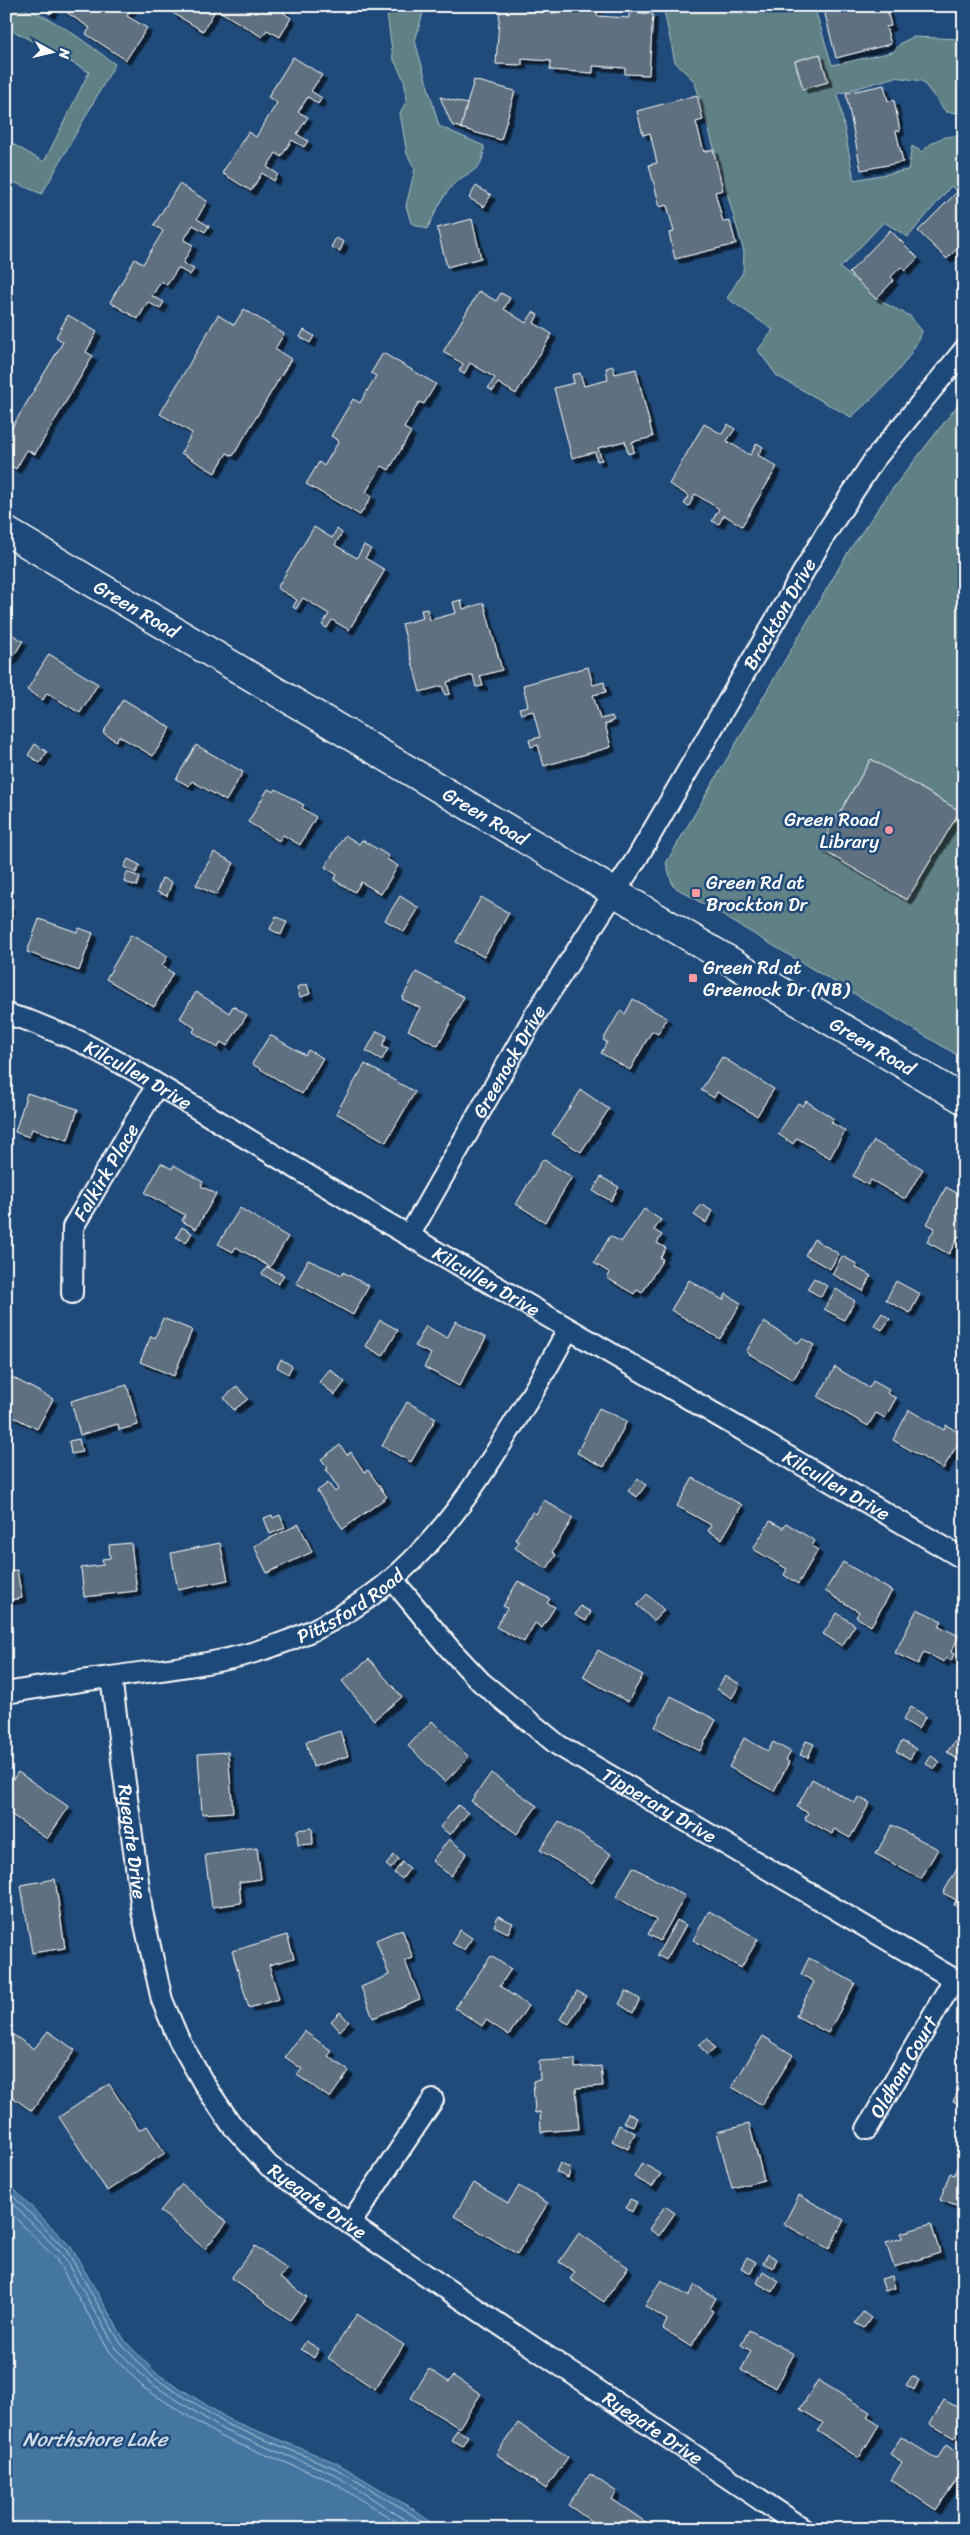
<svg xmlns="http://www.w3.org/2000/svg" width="970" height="2535" font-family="Sriracha,sans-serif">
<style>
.green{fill:#5e8186;stroke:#aec0c2}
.water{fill:#4475a1;stroke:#8facc7}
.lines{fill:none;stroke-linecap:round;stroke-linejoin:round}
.shore{stroke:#b4c8d9;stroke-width:1}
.building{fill:#5e7180;stroke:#fff;filter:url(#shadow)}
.street-casing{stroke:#fff;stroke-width:24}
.secondary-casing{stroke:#fff;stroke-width:31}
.street{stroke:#1f4a7a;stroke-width:20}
.secondary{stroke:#1f4a7a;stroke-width:28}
.poi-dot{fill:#ff9aa2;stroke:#1f4a7a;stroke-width:2}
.labels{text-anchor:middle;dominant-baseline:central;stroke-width:5;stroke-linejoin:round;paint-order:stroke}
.street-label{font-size:19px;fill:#fff;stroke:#1f4a7a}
.poi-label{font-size:19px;fill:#fff;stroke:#1f4a7a;text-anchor:start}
.water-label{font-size:20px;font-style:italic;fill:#d0dce8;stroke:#1f4a7a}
</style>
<defs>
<filter id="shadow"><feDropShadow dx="4.5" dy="4.5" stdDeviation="0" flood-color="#0009"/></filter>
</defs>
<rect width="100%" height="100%" fill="#1f4a7a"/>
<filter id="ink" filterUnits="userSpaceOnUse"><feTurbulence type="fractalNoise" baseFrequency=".02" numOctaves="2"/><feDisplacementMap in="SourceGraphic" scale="10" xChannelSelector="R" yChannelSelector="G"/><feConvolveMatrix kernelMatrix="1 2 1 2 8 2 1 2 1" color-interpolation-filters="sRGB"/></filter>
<g filter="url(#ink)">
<g class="green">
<path d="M6 6C42 6 87 44 115 64L42 194 6 179V140L44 162 89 72 6 27Z"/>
<path d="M386 6H425L415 41 439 126 484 146C484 176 464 170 450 188 441 200 434 216 427 229L411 223 406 206 415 169 407 154 400 113 407 100 404 80 393 58Z"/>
<path d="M663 6H814L832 65 893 52 901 43 913 37 961 39 964 50V113L946 112 922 81 895 77 838 94 854 180 908 170 912 146 922 152C934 139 946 134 964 137V197L951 186 908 237 884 222 840 268 886 304 910 316 922 331C909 365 878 394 851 417L777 376 758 350 773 330 727 298 743 272 744 252 695 82 675 62Z"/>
<path d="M964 397V1059L673 886 666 863 850 549 890 492Z"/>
</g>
<path class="water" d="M6 2181 71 2247 125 2341 156 2373 230 2420 337 2463 416 2511 439 2529H6Z"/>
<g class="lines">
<g class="shore">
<path d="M6 2189 67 2251 121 2344 153 2377 228 2425 335 2468 413 2515 430 2529"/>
<path d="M6 2197 62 2254 116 2348 149 2382 225 2431 332 2473 420 2529"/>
<path d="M6 2208 56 2259 110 2352 144 2388 221 2437 329 2480 408 2529"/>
</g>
</g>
<g class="building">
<path d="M39 6H55L50 14Z"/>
<path d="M57 6H121L124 8 134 6 127 16 147 28 126 60 86 34 90 28Z"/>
<path d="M174 6H286L284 13 291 18 280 37 267 30 262 37 216 9 203 31 171 12Z"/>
<path d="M500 6H525V10L555 13 556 6 598 8 597 16 629 18V12L653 14 649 75 625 74V68L593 66V73L550 70 551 61 522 59V65L496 64Z"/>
<path d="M823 6H886L891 26 886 27 891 44 836 58Z"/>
<path d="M820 54 828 82 803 89 795 61Z"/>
<path d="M293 57 322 75 311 91 322 98 318 104 308 97 298 112 308 117 297 134 308 141 304 147 292 140 281 157 276 153 267 167 278 174 274 181 262 173 251 191 222 173 248 132 256 137 277 103 268 97Z"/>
<path d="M474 80 515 91 501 140 460 128Z"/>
<path d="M884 85 888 101 894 100 900 131H896L903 162 861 170 846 93Z"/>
<path d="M697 95 703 120 696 122 704 152 713 149 723 190 715 192 723 222 730 221 736 244 675 259 669 233 674 232 667 205 660 207 649 165 657 163 650 133 643 135 637 111Z"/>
<path d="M440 97 467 104 461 128 452 125Z"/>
<path d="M179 184 207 201 197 219 209 226 205 232 193 225 184 240 193 245 183 263 194 269 190 275 178 268 167 285 161 281 152 296 164 302 160 309 148 302 138 319 110 302 135 259 143 264 163 231 154 225Z"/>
<path d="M476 186 491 195 484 207 469 198Z"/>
<path d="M957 192 964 199V237L958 242 961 245 947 259 918 231Z"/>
<path d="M472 219 481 258 447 267 437 228Z"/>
<path d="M890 230 918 258 905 271 901 267 891 277 894 280 876 299 849 273Z"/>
<path d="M336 238 344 242 340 251 331 247Z"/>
<path d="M479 291 496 301 501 293 510 298 504 309 526 323 533 312 538 315 534 323 552 334 516 394 498 383 493 391 488 388 495 378 470 363 464 374 459 371 463 364 443 352Z"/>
<path d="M244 309 284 334 275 349 291 359 233 456 227 453 215 473 181 453 192 433 160 414 218 315 234 325Z"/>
<path d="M68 315 97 332 86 352 93 356 35 454 27 450 16 469 6 463V432L8 434 63 342 56 337Z"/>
<path d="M304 330 314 336 310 343 300 337Z"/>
<path d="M383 353 436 384 424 404 419 402 404 428 411 432 389 470 382 466 366 492 372 496 360 515 306 484 319 462 324 466 339 441 331 436 353 399 360 403 376 376 371 373Z"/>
<path d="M613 366 615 374 636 369 653 437 632 442 634 452 628 454 625 441 598 448 602 460 597 461 595 452 572 458 554 388 574 383 572 375 580 373 584 386 608 380 606 368Z"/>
<path d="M704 424 722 434 728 424 735 429 727 441 750 455 757 443 763 447 758 455 777 467 742 526 724 515 719 524 712 521 719 509 695 494 689 506 684 504 689 496 669 484Z"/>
<path d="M314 527 332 538 337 529 342 533 335 545 357 558 364 545 371 549 365 558 385 570 349 630 332 620 327 628 322 625 329 614 303 598 296 609 293 607 297 600 277 588Z"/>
<path d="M461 600 463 609 484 603 502 670 480 676 483 686 476 687 473 675 447 682 450 694 445 695 442 686 420 692 402 624 423 618 421 610 427 609 430 620 456 613 453 602Z"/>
<path d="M6 631 23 641 6 668Z"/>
<path d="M49 654 98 684 80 713 47 693 43 700 27 690Z"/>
<path d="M588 667 593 685 604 682 606 692 593 695 600 719 612 716 614 721 605 724 611 747 544 766 538 745 531 747 529 740 540 737 533 711 521 714 519 708 528 706 523 685Z"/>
<path d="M123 699 171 728 153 756 119 736 116 741 103 733Z"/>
<path d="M35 744 47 752 40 763 28 755Z"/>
<path d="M196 745 243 772 226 801 192 781 189 786 176 779Z"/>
<path d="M871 759 960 811 907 900 819 848Z"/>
<path d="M268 789 274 792 276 789 304 805 302 808 316 817 300 845 283 835 279 841 248 822Z"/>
<path d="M345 835 359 844 362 840 389 856 387 859 398 866 381 894 361 882 355 892 334 880 337 875 325 867Z"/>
<path d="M214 852 234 863 216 895 196 885Z"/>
<path d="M128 859 140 865 136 873 124 867Z"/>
<path d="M127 872 140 877 137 886 124 882Z"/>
<path d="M162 878 172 882 167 896 157 892Z"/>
<path d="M400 896 419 908 404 932 385 920Z"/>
<path d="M481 897 509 913 484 957 456 942Z"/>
<path d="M6 905 10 906 6 921Z"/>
<path d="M276 916 287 922 281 935 270 929Z"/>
<path d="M39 919 77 932 79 928 93 933 79 971 27 952Z"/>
<path d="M131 935 168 956 162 966 173 973 154 1007 106 979Z"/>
<path d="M416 972 464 997 438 1046 408 1030 420 1008 402 999Z"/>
<path d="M307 984 310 994 300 997 297 987Z"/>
<path d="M196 992 229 1013 233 1006 247 1015 227 1046 221 1042 218 1048 193 1032 195 1028 180 1018Z"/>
<path d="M633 999 667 1018 658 1034 652 1031 630 1070 601 1053 607 1042 603 1040 620 1011 625 1014Z"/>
<path d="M377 1031 387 1036 382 1046 388 1049 382 1060 366 1051Z"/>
<path d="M270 1035 305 1055 308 1050 323 1058 302 1094 252 1064Z"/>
<path d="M722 1057 774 1089 757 1116 717 1092 714 1098 701 1090Z"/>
<path d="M365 1064 415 1092 386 1142 336 1113Z"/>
<path d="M581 1090 609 1109 581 1152 552 1134Z"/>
<path d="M27 1093 78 1109 68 1140 32 1129 29 1137 15 1132Z"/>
<path d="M806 1101 834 1119 831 1122 845 1131 830 1158 797 1138 793 1144 778 1134 798 1103 803 1106Z"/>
<path d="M874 1141 923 1169 905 1199 871 1180 868 1185 853 1176Z"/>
<path d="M543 1159 572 1177 545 1222 516 1204Z"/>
<path d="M161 1163 172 1169 174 1165 203 1182 201 1186 216 1194 196 1229 182 1221 185 1215 145 1193Z"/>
<path d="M601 1177 619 1187 611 1201 593 1191Z"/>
<path d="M946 1187 964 1197V1239L959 1236 949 1254 927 1242 935 1228 927 1224Z"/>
<path d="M701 1204 712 1211 706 1223 694 1215Z"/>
<path d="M240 1208 288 1237 270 1267 236 1247 233 1252 218 1244Z"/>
<path d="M644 1209 661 1220 654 1230 662 1235 657 1243 666 1248 660 1258 663 1259 642 1293 637 1290 634 1294 607 1278 610 1273 594 1263 610 1236 621 1242Z"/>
<path d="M182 1227 192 1233 186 1243 176 1237Z"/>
<path d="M814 1239 839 1254 830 1269 805 1255Z"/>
<path d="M842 1256 857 1264 855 1267 871 1276 863 1291 832 1274Z"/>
<path d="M308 1260 342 1275 343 1272 369 1286 353 1315 296 1283Z"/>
<path d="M267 1267 284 1275 278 1284 262 1274Z"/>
<path d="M814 1278 827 1286 821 1297 807 1289Z"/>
<path d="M689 1280 723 1300 726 1294 741 1303 720 1339 671 1310Z"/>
<path d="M896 1281 920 1294 910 1313 886 1300Z"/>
<path d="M836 1289 855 1301 844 1320 824 1309Z"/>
<path d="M882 1313 890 1319 882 1330 874 1325Z"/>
<path d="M964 1313V1330L956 1325Z"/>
<path d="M163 1318 192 1330 174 1376 140 1362 151 1336 155 1338Z"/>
<path d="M380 1320 398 1330 383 1356 365 1346Z"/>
<path d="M456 1321 486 1338 459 1386 424 1367 431 1354 415 1346 426 1326 447 1338Z"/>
<path d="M764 1322 798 1343 802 1338 814 1345 793 1380 746 1352Z"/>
<path d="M281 1359 292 1366 288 1374 277 1367Z"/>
<path d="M835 1367 869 1388 873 1381 889 1390 887 1393 896 1398 885 1418 876 1413 868 1426 818 1397Z"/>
<path d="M330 1369 345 1382 335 1395 319 1382Z"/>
<path d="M6 1374 53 1399 37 1429 6 1413Z"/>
<path d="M127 1385 138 1425 119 1430 118 1424 80 1435 71 1401Z"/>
<path d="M237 1386 248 1399 234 1410 224 1398Z"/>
<path d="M407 1402 436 1418 411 1462 382 1446Z"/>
<path d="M599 1408 627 1421 604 1467 577 1453Z"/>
<path d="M909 1410 944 1430 946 1425 963 1435 943 1469 893 1440Z"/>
<path d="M79 1439 82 1452 71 1454 69 1441Z"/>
<path d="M340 1445 347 1455 351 1452 364 1472 368 1470 387 1497 343 1529 317 1491 328 1483 335 1492 339 1489 326 1470 328 1468 321 1459Z"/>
<path d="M638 1478 646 1485 637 1497 628 1491Z"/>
<path d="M693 1478 742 1505 722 1539 708 1531 711 1525 677 1506Z"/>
<path d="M544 1500 573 1518 552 1552 556 1555 547 1569 515 1548 519 1542 515 1539 533 1511 536 1514Z"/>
<path d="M272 1515 273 1518 280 1515 285 1528 270 1534 264 1518Z"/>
<path d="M770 1521 783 1528 786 1523 815 1541 812 1546 818 1550 798 1584 784 1575 787 1569 753 1549Z"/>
<path d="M299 1524 312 1552 267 1573 254 1546Z"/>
<path d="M131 1543 137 1591 84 1597 81 1568 103 1565 102 1559 110 1558 109 1545Z"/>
<path d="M220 1543 228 1580 178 1590 171 1553Z"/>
<path d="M843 1562 892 1591 871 1626 856 1617 859 1612 825 1591Z"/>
<path d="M17 1570 22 1598 6 1601V1572Z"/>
<path d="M518 1581 550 1599 547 1603 555 1607 542 1628 535 1623 524 1642 496 1627 507 1608 503 1606Z"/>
<path d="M647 1594 664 1610 654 1621 637 1605Z"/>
<path d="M580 1606 591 1612 586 1621 575 1615Z"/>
<path d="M917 1609 942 1621 939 1626 959 1636 951 1652 954 1654 951 1661 946 1658 944 1662 924 1652 918 1664 895 1653Z"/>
<path d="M837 1613 855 1625 842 1646 823 1634Z"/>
<path d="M598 1650 643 1675 628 1702 583 1677Z"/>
<path d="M369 1659 402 1697 374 1720 342 1681Z"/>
<path d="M725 1676 740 1684 732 1698 717 1689Z"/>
<path d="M671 1696 716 1720 700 1751 655 1727Z"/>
<path d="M911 1707 926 1716 918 1729 903 1720Z"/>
<path d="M432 1721 469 1757 445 1782 408 1746Z"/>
<path d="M340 1731 348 1756 313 1767 306 1742Z"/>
<path d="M744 1738 768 1751 773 1742 791 1752 786 1760 789 1762 774 1791 729 1767Z"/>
<path d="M806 1741 814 1744 808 1758 800 1755Z"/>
<path d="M902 1741 916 1749 910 1759 896 1751Z"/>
<path d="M955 1741 964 1748 962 1763 947 1752Z"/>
<path d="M228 1752 233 1812 202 1814 198 1754Z"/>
<path d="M931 1756 940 1762 935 1769 926 1764Z"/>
<path d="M18 1772 69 1807 47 1839 6 1811V1789Z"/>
<path d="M491 1773 537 1806 517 1834 471 1801Z"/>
<path d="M812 1779 855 1803 858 1797 870 1803 850 1838 834 1829 832 1834 805 1819 808 1813 797 1807Z"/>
<path d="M458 1805 468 1813 450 1835 440 1827Z"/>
<path d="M559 1821 611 1854 592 1883 540 1850Z"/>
<path d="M892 1825 938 1849 921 1879 876 1854Z"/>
<path d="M312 1828 313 1844 298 1845 297 1830Z"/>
<path d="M449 1839 467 1853 451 1876 432 1861Z"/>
<path d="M257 1848 261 1879 239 1882 241 1903 212 1907 205 1855Z"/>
<path d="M394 1855 399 1859 391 1869 386 1865Z"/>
<path d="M402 1862 410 1868 402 1879 394 1873Z"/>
<path d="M960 1864 964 1866V1911L954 1905 956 1900 943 1893Z"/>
<path d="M633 1867 685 1896 660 1941 648 1934 656 1920 616 1897Z"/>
<path d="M55 1879 65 1948 32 1953 21 1885Z"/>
<path d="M709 1911 758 1939 741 1968 693 1940Z"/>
<path d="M498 1916 513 1923 508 1933 494 1926Z"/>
<path d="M677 1920 686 1925 666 1960 657 1955Z"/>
<path d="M402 1929 413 1958 405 1961 420 1999 373 2018 361 1987 389 1975 376 1940Z"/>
<path d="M460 1930 472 1938 464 1950 452 1943Z"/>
<path d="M287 1935 294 1958 269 1965 279 1999 249 2008 232 1951Z"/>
<path d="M491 1956 511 1969 500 1986 528 2006 509 2035 486 2020 482 2026 455 2008Z"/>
<path d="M809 1958 855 1983 828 2033 796 2016 814 1982 801 1974Z"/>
<path d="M577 1991 586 1996 569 2024 560 2019Z"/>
<path d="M626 1991 640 1999 633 2013 619 2004Z"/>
<path d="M340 2012 349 2022 340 2031 331 2021Z"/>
<path d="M6 2030 34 2049 48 2031 75 2050 32 2111 8 2094 6 2097Z"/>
<path d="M304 2031 332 2051 328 2056 349 2071 330 2098 297 2075 302 2069 285 2057Z"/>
<path d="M763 2036 793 2055 762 2105 732 2087Z"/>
<path d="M707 2038 715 2049 707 2055 699 2045Z"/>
<path d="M575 2059V2068L601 2066 603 2086 576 2088 579 2129 541 2132 540 2112 535 2113 533 2081 540 2080 539 2061Z"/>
<path d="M964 2081V2107L953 2101Z"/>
<path d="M109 2084 139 2130 147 2126 165 2153 107 2191 59 2117Z"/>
<path d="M628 2113 637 2118 633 2126 623 2122Z"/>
<path d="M749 2124 764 2180 732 2188 717 2132Z"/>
<path d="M619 2125 635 2133 628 2149 612 2141Z"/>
<path d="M961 2157 964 2158V2209L940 2200 950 2173 954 2175Z"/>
<path d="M560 2163 571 2169 568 2178 556 2172Z"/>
<path d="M642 2163 661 2174 652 2187 634 2177Z"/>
<path d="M474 2183 508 2203 519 2186 548 2203 517 2254 454 2216Z"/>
<path d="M182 2184 227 2222 205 2249 160 2211Z"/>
<path d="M799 2195 844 2220 829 2249 784 2224Z"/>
<path d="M630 2199 637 2202 632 2212 626 2208Z"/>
<path d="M665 2206 675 2213 659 2236 649 2229Z"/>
<path d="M931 2224 940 2253 894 2267 886 2243 902 2238 901 2233Z"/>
<path d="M579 2233 628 2267 604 2302 570 2279 575 2272 559 2262Z"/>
<path d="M255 2246 287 2269 280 2278 307 2297 290 2320 231 2278Z"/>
<path d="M768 2254 777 2259 773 2268 763 2263Z"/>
<path d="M747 2257 756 2262 751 2273 741 2268Z"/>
<path d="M763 2271 779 2281 773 2292 757 2283Z"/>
<path d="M892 2276 895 2288 885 2291 881 2279Z"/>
<path d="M661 2280 688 2296 695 2285 716 2298 710 2309 713 2311 691 2347 663 2329 667 2320 645 2306Z"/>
<path d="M863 2312 871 2318 864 2328 855 2323Z"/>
<path d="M357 2314 404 2345 375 2389 328 2358Z"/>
<path d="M749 2330 794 2354 776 2388 741 2370 751 2351 741 2345Z"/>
<path d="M306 2341 319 2349 314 2358 301 2349Z"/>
<path d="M429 2369 449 2382 453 2376 481 2394 459 2428 411 2398Z"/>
<path d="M912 2376 919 2380 914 2390 906 2385Z"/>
<path d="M818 2380 870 2412 867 2417 879 2425 859 2458 817 2431 823 2423 800 2409Z"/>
<path d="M944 2400 964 2411V2422L954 2438 930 2424Z"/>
<path d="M518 2423 568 2457 546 2489 496 2454Z"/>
<path d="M457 2430 468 2436 462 2446 451 2440Z"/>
<path d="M901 2437 937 2459 946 2445 964 2457V2469L936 2510 891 2480 902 2462 890 2454Z"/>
<path d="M590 2474 617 2492 612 2499 647 2523 643 2529H602L568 2505Z"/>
</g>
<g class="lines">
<defs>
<g id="street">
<path id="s1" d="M6 1014 30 1021 81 1042 135 1071 382 1220 964 1559"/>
<path id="s2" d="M410 1234 535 1015 637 858 826 533 874 460 964 350"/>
<path id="s3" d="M72 1293 73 1227 157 1085"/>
<path id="s4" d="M393 1580 449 1648 481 1682 558 1745 964 1985"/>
<path id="s5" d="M111 1677 142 1911 162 2000 178 2038 204 2084 231 2124 269 2166 350 2224 804 2529"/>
<path id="s6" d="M6 1693C41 1687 76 1681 111 1677 157 1670 203 1666 248 1654 375 1619 440 1544 506 1436 528 1401 549 1366 568 1329"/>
<path id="s7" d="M867 2129 954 1979"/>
<path d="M350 2224 433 2100"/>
</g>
<g id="secondary">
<path id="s8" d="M6 531 964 1100"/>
</g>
</defs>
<use href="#street" class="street-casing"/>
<use href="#secondary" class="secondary-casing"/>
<use href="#street" class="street"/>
<use href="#secondary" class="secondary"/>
</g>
</g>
<g class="poi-dot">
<circle cx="889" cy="830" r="5"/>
<rect x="691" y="888" width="10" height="10" rx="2.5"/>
<rect x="688" y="973" width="10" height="10" rx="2.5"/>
</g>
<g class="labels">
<g class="street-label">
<text stroke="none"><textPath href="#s8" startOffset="152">Green Road</textPath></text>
<text stroke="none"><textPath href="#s2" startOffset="722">Brockton Drive</textPath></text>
<text stroke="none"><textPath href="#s8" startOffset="558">Green Road</textPath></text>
<text stroke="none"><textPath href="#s8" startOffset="1008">Green Road</textPath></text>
<text stroke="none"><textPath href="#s2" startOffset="199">Greenock Drive</textPath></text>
<text stroke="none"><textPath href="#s1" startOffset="146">Kilcullen Drive</textPath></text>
<text stroke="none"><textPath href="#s3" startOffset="130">Falkirk Place</textPath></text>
<text stroke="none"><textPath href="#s1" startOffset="551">Kilcullen Drive</textPath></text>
<text stroke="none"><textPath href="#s1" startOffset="956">Kilcullen Drive</textPath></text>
<text stroke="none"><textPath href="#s6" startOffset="359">Pittsford Road</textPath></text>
<text stroke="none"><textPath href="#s4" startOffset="352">Tipperary Drive</textPath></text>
<text stroke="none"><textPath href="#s5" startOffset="166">Ryegate Drive</textPath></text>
<text stroke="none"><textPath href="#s7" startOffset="72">Oldham Court</textPath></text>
<text stroke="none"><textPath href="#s5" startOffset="586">Ryegate Drive</textPath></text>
<text stroke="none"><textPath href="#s5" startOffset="991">Ryegate Drive</textPath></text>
</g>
<g class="poi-label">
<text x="879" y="819" text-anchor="end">Green Road<tspan x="879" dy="22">Library</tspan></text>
<text x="706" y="882">Green Rd at<tspan x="706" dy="22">Brockton Dr</tspan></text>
<text x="703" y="967">Green Rd at<tspan x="703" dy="22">Greenock Dr (NB)</tspan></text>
</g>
<g class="water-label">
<text x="95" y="2439">Northshore Lake</text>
</g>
</g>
<rect width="970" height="2535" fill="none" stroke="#1f4a7a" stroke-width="25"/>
<rect x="12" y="12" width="945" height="2510" fill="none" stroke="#fff" stroke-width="2" filter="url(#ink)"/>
<g transform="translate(52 52) rotate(98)" stroke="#1f4a7a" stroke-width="4" paint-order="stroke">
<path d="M0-4L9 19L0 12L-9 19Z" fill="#ffffff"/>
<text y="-8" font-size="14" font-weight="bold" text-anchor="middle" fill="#ffffff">N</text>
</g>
</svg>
